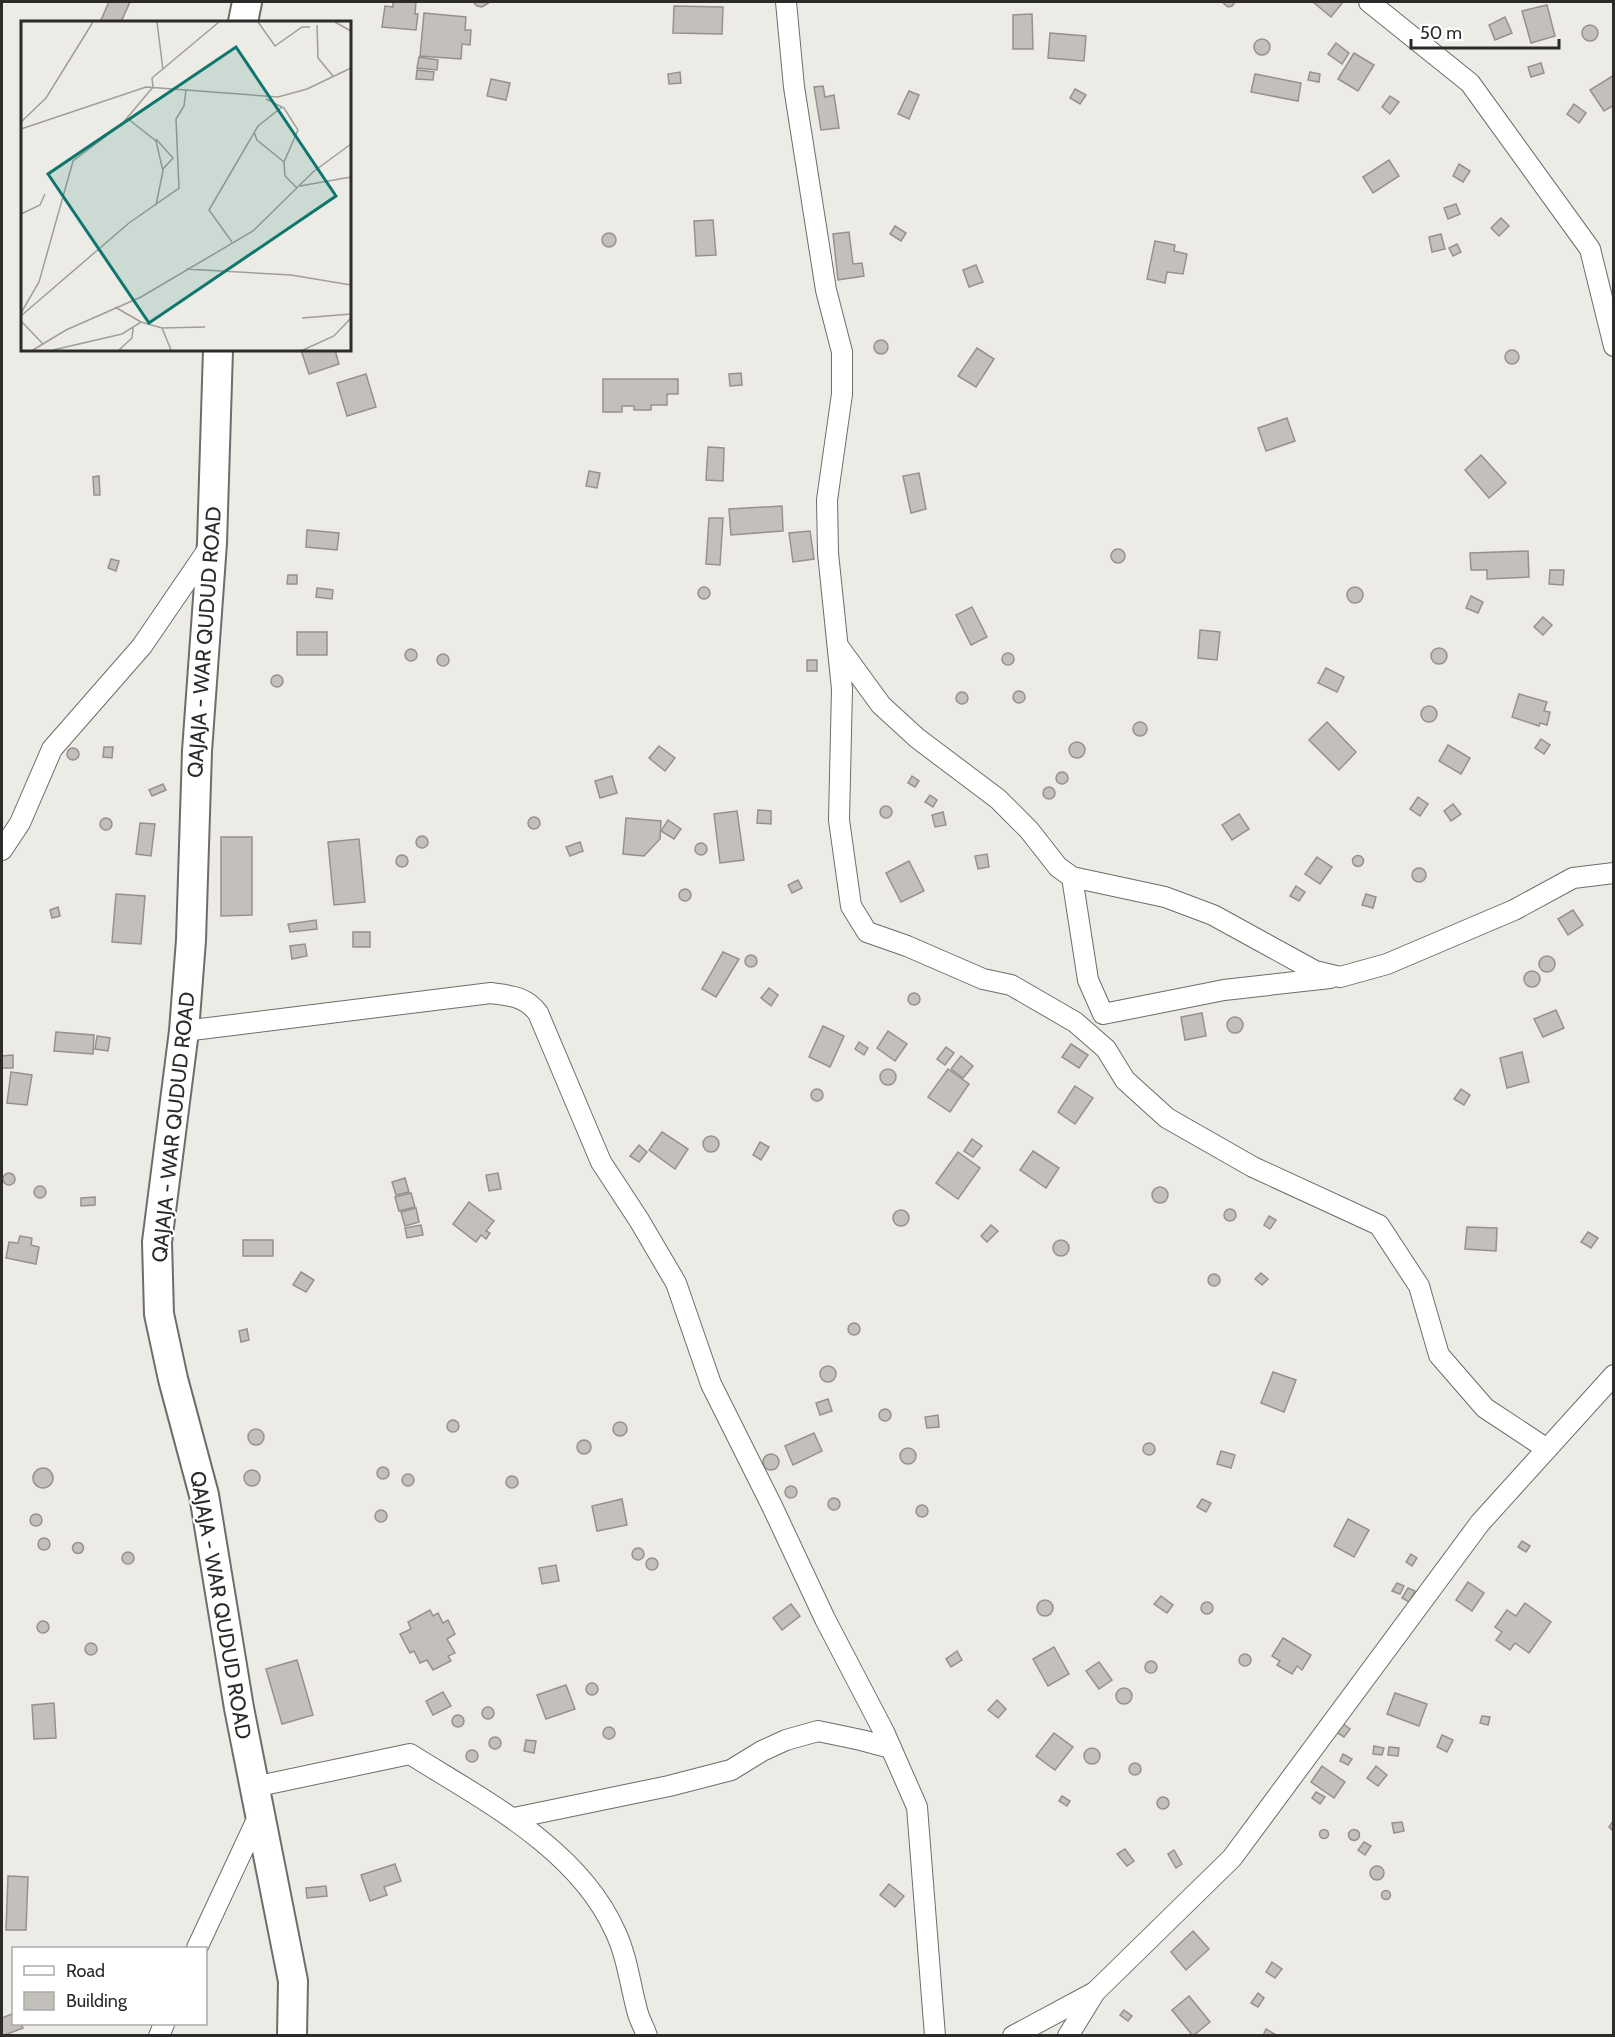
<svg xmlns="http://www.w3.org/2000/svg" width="1615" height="2037" font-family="Cabin,sans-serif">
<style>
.building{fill:#c3bfba;stroke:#95928d;stroke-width:1.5}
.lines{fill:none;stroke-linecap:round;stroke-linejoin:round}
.street-casing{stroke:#6f6d69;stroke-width:22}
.secondary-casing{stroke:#6f6d69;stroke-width:32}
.street{stroke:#fff;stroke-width:20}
.secondary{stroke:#fff;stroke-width:28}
.labels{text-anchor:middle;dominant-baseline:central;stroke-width:4.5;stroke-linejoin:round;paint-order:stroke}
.street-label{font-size:21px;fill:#2c2b29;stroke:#fff}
.inset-road{fill:none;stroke:#a09e9a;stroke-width:1.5}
.view{fill:#0f766e;fill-opacity:0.15;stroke:#0f766e;stroke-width:3}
.inset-edge{fill:none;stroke:#2c2b29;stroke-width:3}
</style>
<rect width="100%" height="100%" fill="#edebe5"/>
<g class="building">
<path d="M109 2H130L121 22H100Z"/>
<path d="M393 2H416L415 14H418L416 30 382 27 385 6 393 7Z"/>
<path d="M473 2H490L482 7 477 6Z"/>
<path d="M1222 2H1235L1232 6 1228 7Z"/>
<path d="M1313 2H1343L1331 17Z"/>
<path d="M1547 5 1555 36 1531 43 1522 11Z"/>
<path d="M674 6 723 7 722 34 673 33Z"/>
<path d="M424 13 466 17 465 30H471L470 45 462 44 461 59 420 56Z"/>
<path d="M1032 14 1033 49H1013V15Z"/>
<path d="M1505 17 1512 33 1495 40 1489 25Z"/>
<circle cx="1590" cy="33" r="8"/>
<path d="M1050 33 1086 36 1084 61 1048 58Z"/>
<circle cx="1262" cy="47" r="8"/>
<path d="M1336 43 1349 53 1342 64 1328 54Z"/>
<path d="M1354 53 1374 65 1358 91 1338 79Z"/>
<path d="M419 57 438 60 437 70 417 68Z"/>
<path d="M1541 63 1544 73 1531 77 1528 67Z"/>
<path d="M417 70 434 72 433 80 416 79Z"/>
<path d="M680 72 681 83 669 84 668 74Z"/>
<path d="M1310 72 1320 74 1319 82 1308 80Z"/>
<path d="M1255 74 1301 83 1298 101 1251 92Z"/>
<path d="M1614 75V105L1604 111 1590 90Z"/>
<path d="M491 79 510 83 506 100 487 96Z"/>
<path d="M823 86 825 97 834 95 839 128 821 130 814 87Z"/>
<path d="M1075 89 1086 95 1080 104 1070 98Z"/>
<path d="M909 91 919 95 909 119 898 114Z"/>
<path d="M1390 96 1399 102 1390 114 1382 107Z"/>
<path d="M1574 104 1586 113 1579 123 1567 114Z"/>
<path d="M1389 160 1399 176 1373 193 1363 177Z"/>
<path d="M1459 164 1470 171 1463 182 1453 176Z"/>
<path d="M1456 204 1460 214 1448 219 1444 208Z"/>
<path d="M1501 218 1509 226 1499 236 1491 228Z"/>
<path d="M713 220 716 255 696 256 694 221Z"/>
<path d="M895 226 906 233 901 241 890 234Z"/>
<path d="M849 232 853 264 862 263 864 276 838 280 833 234Z"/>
<circle cx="609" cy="240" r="7"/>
<path d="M1441 234 1445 249 1432 252 1429 237Z"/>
<path d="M1155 241 1175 245 1174 251 1187 254 1183 274 1167 272 1165 283 1147 279Z"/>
<path d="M1457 244 1461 252 1453 256 1449 248Z"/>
<path d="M976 265 983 282 969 287 963 270Z"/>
<circle cx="881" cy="347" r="7"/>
<path d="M977 348 994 359 976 387 958 376Z"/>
<circle cx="1512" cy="357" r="7"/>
<path d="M301 350H335L339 364 309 374Z"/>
<path d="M741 373 742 385 730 386 729 374Z"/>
<path d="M366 374 376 407 347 416 337 383Z"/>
<path d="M603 379H678V394H667V405H651V410H634V406H622V412H603Z"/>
<path d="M1287 418 1295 441 1266 451 1258 428Z"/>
<path d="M708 447 724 448 723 481 706 480Z"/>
<path d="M1481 455 1506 483 1489 498 1465 470Z"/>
<path d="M589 471 600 473 597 488 586 486Z"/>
<path d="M919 473 926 509 911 513 903 476Z"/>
<path d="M99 476 100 495H94L93 477Z"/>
<path d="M782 506 783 531 731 535 729 509Z"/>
<path d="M709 518H723L720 565 706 564Z"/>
<path d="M307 530 339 533 337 550 306 547Z"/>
<path d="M810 531 814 559 793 562 789 533Z"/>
<circle cx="1118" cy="556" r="7"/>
<path d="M1528 551 1529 577 1487 579V570H1471L1470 553Z"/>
<path d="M111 559 119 561 116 571 108 568Z"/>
<path d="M1550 570H1564L1563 585 1549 584Z"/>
<path d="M288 575H297V584H287Z"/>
<circle cx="1355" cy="595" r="8"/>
<circle cx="704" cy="593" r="6"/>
<path d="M317 588 333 590 332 599 316 597Z"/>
<path d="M1471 596 1483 602 1478 613 1466 608Z"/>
<path d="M972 607 987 637 971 645 956 615Z"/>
<path d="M1543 617 1552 625 1543 635 1534 627Z"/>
<path d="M1200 630 1220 632 1217 660 1198 658Z"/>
<rect x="297" y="632" width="30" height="23"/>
<circle cx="1439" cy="656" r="8"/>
<circle cx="411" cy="655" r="6"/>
<circle cx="1008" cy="659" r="6"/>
<circle cx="443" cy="660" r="6"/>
<rect x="807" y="660" width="10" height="11"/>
<path d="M1326 668 1344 677 1337 692 1318 683Z"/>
<circle cx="277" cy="681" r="6"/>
<circle cx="1019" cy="697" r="6"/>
<circle cx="962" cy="698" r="6"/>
<path d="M1519 694 1547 702 1544 711 1550 712 1547 725 1540 723 1539 726 1512 717Z"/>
<circle cx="1429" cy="714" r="8"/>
<path d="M1327 722 1356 752 1339 770 1309 740Z"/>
<circle cx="1140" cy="729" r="7"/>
<path d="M1541 739 1550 745 1544 754 1535 748Z"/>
<circle cx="1077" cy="750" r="8"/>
<path d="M1448 745 1470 758 1461 774 1439 761Z"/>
<path d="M659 746 675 758 665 771 649 758Z"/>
<path d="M104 747H113L112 758 103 757Z"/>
<circle cx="73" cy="754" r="6"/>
<circle cx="1062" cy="778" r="6"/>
<path d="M612 776 617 793 600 798 595 781Z"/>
<path d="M912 776 919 781 915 787 908 783Z"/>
<path d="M163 784 166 790 152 796 149 790Z"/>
<circle cx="1049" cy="793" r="6"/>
<path d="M930 795 937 800 933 807 925 802Z"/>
<path d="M1418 797 1428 804 1420 816 1410 809Z"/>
<path d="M1453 804 1461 814 1451 821 1444 811Z"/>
<circle cx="886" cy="812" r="6"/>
<path d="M758 810 771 811V824L757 823Z"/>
<path d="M737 811 744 860 720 863 714 814Z"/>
<path d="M943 812 946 825 935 827 932 815Z"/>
<path d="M1239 814 1249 829 1232 840 1222 825Z"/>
<circle cx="534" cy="823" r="6"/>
<circle cx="106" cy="824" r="6"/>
<path d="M626 818 661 821 660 839 644 856 623 854Z"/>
<path d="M668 820 681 829 674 839 661 831Z"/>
<path d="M140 823 155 824 151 856 136 854Z"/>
<circle cx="422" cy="842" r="6"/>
<path d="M221 837H252V915L221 916Z"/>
<path d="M359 839 365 902 334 905 328 842Z"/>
<path d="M580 842 583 851 570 856 566 847Z"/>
<circle cx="701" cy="849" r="6"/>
<path d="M987 854 989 867 978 869 975 856Z"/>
<circle cx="402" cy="861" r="6"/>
<circle cx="1358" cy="861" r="5.5"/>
<path d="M1317 857 1332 867 1320 884 1305 874Z"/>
<path d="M909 861 924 891 901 902 886 873Z"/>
<circle cx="1419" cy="875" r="7"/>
<path d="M798 880 802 888 792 893 788 885Z"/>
<path d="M1296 886 1305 892 1299 901 1290 896Z"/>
<circle cx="685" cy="895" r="6"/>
<path d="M116 894 145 896 141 944 112 942Z"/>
<path d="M1366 894 1376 897 1373 908 1362 905Z"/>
<path d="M58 907 60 916 52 918 50 910Z"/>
<path d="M1573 910 1583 925 1568 935 1558 919Z"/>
<path d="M316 920 317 929 290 932 288 924Z"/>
<rect x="353" y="932" width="17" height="15"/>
<path d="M305 944 307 956 292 959 290 946Z"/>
<path d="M723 952 739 959 716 997 702 989Z"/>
<circle cx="751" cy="961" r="6"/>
<circle cx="1547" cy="964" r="8"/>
<circle cx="1532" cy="979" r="8"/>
<path d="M769 988 778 995 771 1006 761 998Z"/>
<circle cx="914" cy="999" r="6"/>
<path d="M1556 1010 1564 1028 1543 1037 1534 1019Z"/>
<path d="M1202 1013 1206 1036 1185 1040 1181 1017Z"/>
<circle cx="1235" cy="1025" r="8"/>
<path d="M823 1026 844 1036 830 1067 809 1057Z"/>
<path d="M888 1031 907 1044 895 1061 877 1048Z"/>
<path d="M56 1032 94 1035 93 1054 54 1051Z"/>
<path d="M97 1036 110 1038 108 1051 95 1049Z"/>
<path d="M859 1042 868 1048 864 1055 855 1049Z"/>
<path d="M1071 1044 1088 1055 1079 1068 1062 1057Z"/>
<path d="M946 1047 954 1053 945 1065 937 1059Z"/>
<path d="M1522 1052 1529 1082 1507 1088 1500 1058Z"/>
<path d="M13 1055V1068H2V1056Z"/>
<path d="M961 1056 973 1066 963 1078 951 1069Z"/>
<path d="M948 1069 969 1084 950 1112 928 1097Z"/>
<circle cx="888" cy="1077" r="8"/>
<path d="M11 1072 32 1075 27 1105 7 1103Z"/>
<path d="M1075 1086 1093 1098 1075 1124 1058 1112Z"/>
<circle cx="817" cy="1095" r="6"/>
<path d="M1461 1089 1470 1095 1464 1105 1454 1099Z"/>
<path d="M662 1132 688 1149 675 1169 649 1150Z"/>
<circle cx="711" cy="1144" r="8"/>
<path d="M972 1139 982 1146 973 1157 964 1151Z"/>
<path d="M760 1142 769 1147 761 1160 753 1155Z"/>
<path d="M639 1145 647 1152 639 1162 630 1156Z"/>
<path d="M1033 1151 1059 1168 1046 1188 1020 1170Z"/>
<path d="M958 1152 980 1168 958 1199 936 1183Z"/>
<circle cx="9" cy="1179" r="6"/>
<path d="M498 1173 501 1189 489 1191 486 1175Z"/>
<path d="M405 1178 409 1192 396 1195 392 1182Z"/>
<circle cx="40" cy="1192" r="6"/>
<circle cx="1160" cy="1195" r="8"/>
<path d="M411 1193 415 1207 399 1211 395 1197Z"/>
<path d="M95 1197V1205L81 1206V1198Z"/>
<path d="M469 1202 494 1221 486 1231 490 1233 486 1239 481 1235 476 1242 453 1224Z"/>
<path d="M416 1208 419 1222 405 1226 401 1212Z"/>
<circle cx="1230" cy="1215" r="6"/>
<circle cx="901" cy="1218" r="8"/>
<path d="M1269 1216 1276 1220 1270 1229 1264 1225Z"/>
<path d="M421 1225 423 1235 407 1238 405 1228Z"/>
<path d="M991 1225 998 1231 987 1242 981 1236Z"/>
<path d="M1467 1227 1497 1228 1496 1251 1465 1249Z"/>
<path d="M1588 1232 1598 1238 1591 1248 1581 1242Z"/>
<path d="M20 1236 32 1238 31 1245 39 1247 36 1264 6 1258 9 1242 18 1243Z"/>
<rect x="243" y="1240" width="30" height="16"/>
<circle cx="1061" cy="1248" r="8"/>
<path d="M301 1272 314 1280 306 1292 293 1285Z"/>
<path d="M1261 1273 1268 1279 1262 1285 1255 1279Z"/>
<circle cx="1214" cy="1280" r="6"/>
<circle cx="854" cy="1329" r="6"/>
<path d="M247 1329 249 1340 241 1342 239 1331Z"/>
<circle cx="828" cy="1374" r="8"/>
<path d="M1273 1372 1296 1380 1284 1412 1261 1403Z"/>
<path d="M828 1399 832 1411 820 1415 816 1403Z"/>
<circle cx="885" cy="1415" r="6"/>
<path d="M938 1415 939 1427 927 1428 925 1417Z"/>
<circle cx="453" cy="1426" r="6"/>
<circle cx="620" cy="1429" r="7"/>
<circle cx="256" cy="1437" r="8"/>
<path d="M814 1433 822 1451 793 1465 785 1446Z"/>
<circle cx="584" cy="1447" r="7"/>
<circle cx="1149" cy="1449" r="6"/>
<circle cx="908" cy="1456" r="8"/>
<path d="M1221 1451 1235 1455 1231 1468 1217 1464Z"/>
<circle cx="771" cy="1462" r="8"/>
<circle cx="383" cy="1473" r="6"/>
<circle cx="43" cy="1478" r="10"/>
<circle cx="252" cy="1478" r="8"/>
<circle cx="408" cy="1480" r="6"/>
<circle cx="512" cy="1482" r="6"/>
<circle cx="791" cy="1492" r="6"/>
<circle cx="834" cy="1504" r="6"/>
<path d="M622 1499 627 1525 597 1531 592 1506Z"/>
<path d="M1202 1499 1211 1503 1206 1512 1197 1507Z"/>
<circle cx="922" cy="1511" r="6"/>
<circle cx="381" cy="1516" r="6"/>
<circle cx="36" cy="1520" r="6"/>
<path d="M1348 1519 1369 1530 1354 1557 1334 1546Z"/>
<circle cx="44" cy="1544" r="6"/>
<path d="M1522 1541 1530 1546 1526 1552 1518 1547Z"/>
<circle cx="78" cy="1548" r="5.5"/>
<circle cx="638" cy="1554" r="6"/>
<circle cx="128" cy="1558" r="6"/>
<path d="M1411 1554 1417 1558 1412 1566 1406 1562Z"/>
<circle cx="652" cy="1564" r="6"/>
<path d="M556 1565 559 1581 542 1584 539 1568Z"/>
<path d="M1468 1582 1484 1593 1472 1611 1456 1600Z"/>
<path d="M1397 1583 1404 1586 1400 1594 1392 1591Z"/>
<path d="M1408 1588 1415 1591 1409 1602 1402 1598Z"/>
<path d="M1161 1596 1173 1605 1167 1613 1154 1604Z"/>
<circle cx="1045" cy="1608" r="8"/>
<circle cx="1207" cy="1608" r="6"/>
<path d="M1525 1603 1551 1622 1529 1653 1515 1643 1510 1650 1496 1640 1502 1632 1495 1627 1507 1610 1516 1616Z"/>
<path d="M791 1604 800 1616 782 1630 773 1618Z"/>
<path d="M430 1610 433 1616 438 1613 443 1623 448 1620 455 1634 447 1639 455 1653 448 1656 451 1661 433 1670 427 1660 420 1663 414 1651 410 1653 400 1634 411 1629 408 1622Z"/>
<circle cx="43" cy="1627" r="6"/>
<path d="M1283 1638 1311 1655 1302 1670 1297 1666 1292 1674 1277 1665 1280 1661 1272 1656Z"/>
<circle cx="91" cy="1649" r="6"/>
<path d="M1054 1647 1069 1674 1048 1686 1033 1659Z"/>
<path d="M957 1651 962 1660 951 1667 946 1659Z"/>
<circle cx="1245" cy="1660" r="6"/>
<path d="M297 1660 313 1715 282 1724 266 1669Z"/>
<circle cx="1151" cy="1667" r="6"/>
<path d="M1099 1662 1112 1680 1099 1689 1086 1671Z"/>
<circle cx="592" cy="1689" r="6"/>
<path d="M566 1685 575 1709 546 1719 537 1695Z"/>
<circle cx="1124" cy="1696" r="8"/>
<path d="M443 1692 451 1706 433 1715 426 1701Z"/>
<path d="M1395 1693 1427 1704 1419 1726 1387 1714Z"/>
<path d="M997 1700 1006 1709 998 1718 988 1710Z"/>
<path d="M54 1703 56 1738 34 1739 32 1705Z"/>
<circle cx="488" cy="1713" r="6"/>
<circle cx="458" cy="1721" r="6"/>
<path d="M1482 1716 1490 1717 1488 1725 1480 1723Z"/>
<path d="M1342 1723 1350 1729 1344 1737 1336 1732Z"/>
<circle cx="609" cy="1733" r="6"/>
<path d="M1054 1733 1073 1747 1055 1770 1036 1756Z"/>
<path d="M1442 1735 1453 1740 1447 1752 1437 1747Z"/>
<circle cx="495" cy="1743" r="6"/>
<path d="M526 1740 536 1741 534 1753 524 1751Z"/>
<path d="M1374 1746 1384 1748 1382 1755 1373 1754Z"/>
<path d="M1389 1747 1399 1748 1398 1756 1388 1755Z"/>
<circle cx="1092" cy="1756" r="8"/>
<circle cx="472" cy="1756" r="6"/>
<path d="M1343 1754 1352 1759 1348 1765 1340 1761Z"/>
<circle cx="1135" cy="1769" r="6"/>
<path d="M1322 1766 1345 1782 1334 1798 1311 1782Z"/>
<path d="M1376 1766 1387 1775 1378 1786 1367 1778Z"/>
<path d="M1316 1792 1325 1797 1320 1804 1312 1798Z"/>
<path d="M1062 1796 1070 1801 1067 1806 1059 1801Z"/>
<circle cx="1163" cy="1803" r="6"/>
<path d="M1613 1821H1614V1832L1609 1827Z"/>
<path d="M1402 1822 1404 1831 1394 1833 1392 1823Z"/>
<circle cx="1324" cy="1834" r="4.5"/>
<circle cx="1354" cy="1835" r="5.5"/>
<path d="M1364 1842 1371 1846 1365 1855 1358 1850Z"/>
<path d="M1125 1849 1134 1861 1127 1866 1117 1854Z"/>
<path d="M1174 1850 1182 1864 1176 1868 1168 1854Z"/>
<path d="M395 1864 401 1881 384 1887 387 1895 370 1901 361 1875Z"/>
<circle cx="1377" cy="1873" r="7"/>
<path d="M8 1876 28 1877 26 1930H6Z"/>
<path d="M889 1884 904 1896 895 1907 880 1895Z"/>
<path d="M326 1886 327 1896 307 1898 306 1888Z"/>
<circle cx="1386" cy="1895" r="4.5"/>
<path d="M1193 1931 1209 1949 1186 1970 1171 1952Z"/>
<path d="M1272 1962 1282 1969 1275 1978 1266 1972Z"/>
<path d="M1258 1993 1264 1998 1258 2007 1251 2003Z"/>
<path d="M1189 1996 1210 2022 1193 2036 1172 2010Z"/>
<path d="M1124 2010 1132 2016 1128 2021 1120 2015Z"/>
<path d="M14 2013V2024H21L23 2028 2 2036V2018Z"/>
<path d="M1266 2029 1278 2036H1263Z"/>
</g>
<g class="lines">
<defs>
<g id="street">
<path d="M786 2 794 87 826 290 842 352V394L827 500 828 553 842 689 839 820 851 906 867 932 907 946 983 979 1011 985 1075 1022 1106 1049 1125 1080 1167 1118 1253 1167 1379 1225 1419 1286 1439 1355 1485 1408 1547 1449"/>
<path d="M1369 2 1470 83 1590 249 1614 346"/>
<path d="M838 646 881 705 917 738 998 799 1029 830 1058 867 1072 877 1165 897 1213 915 1315 971 1340 977 1387 964 1514 910 1573 878 1614 873"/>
<path d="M2 850 20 823 52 749 142 646 211 545"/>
<path d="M1072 877 1088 980 1103 1014 1224 990 1330 978"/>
<path d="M184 1031 491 993C511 996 525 996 538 1013L601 1162 639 1220 676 1283 711 1384 772 1506 825 1619 884 1732 917 1807 935 2036"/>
<path d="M254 1787 410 1754C483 1800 578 1848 615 1931 627 1956 630 1984 637 2010 639 2019 644 2027 647 2036"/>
<path d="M514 1818 669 1786 731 1770 762 1751 786 1740 818 1731 861 1740 891 1748"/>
<path d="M197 1948 260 1813"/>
<path d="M159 2036 164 2024"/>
<path d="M1013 2036 1093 1993"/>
<path d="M1068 2036 1095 1992 1232 1858 1480 1523 1614 1375"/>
</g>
<g id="secondary">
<path d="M243 22 247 2"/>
<path d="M218 350 212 543 197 751 191 940 184 1031 157 1242 159 1314 173 1379 204 1495 239 1708 293 1981 292 2036"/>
</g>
</defs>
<use href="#street" class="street-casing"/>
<use href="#secondary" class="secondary-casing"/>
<use href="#street" class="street"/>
<use href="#secondary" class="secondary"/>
</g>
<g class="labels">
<g class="street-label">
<text transform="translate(204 642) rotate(-86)">QAJAJA - WAR QUDUD ROAD</text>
<text transform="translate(173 1127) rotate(-84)">QAJAJA - WAR QUDUD ROAD</text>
<text transform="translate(221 1605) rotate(80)">QAJAJA - WAR QUDUD ROAD</text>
</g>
</g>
<g transform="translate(21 21)">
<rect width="330" height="330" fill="#edebe5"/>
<path class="inset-road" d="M136 1 142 49M237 1 254 25 281 6H289M314 1 330 10M296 4 297 37 312 55M245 78 263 87 277 109 263 141 264 155 276 167M106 97 135 120 142 150 135 184M0 101 25 77 72 1M0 108 125 66 257 76 286 68 330 47M233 111 236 119 263 141M135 118 152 137 142 148M279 165 330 156M0 193 19 184 24 173M211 221 188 189 237 105 261 86M165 248 270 254 330 264M94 286 120 301M0 292 18 261 52 140 101 103 132 66 131 57 198 1M1 294 108 202 158 167 155 98 163 85 165 69M281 297 330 293M0 300 22 323M141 307 150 329M12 329 45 309 120 276 232 210 292 151 330 123M32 329 101 313 120 301 141 307 184 306M98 329 111 317 112 307M282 329 313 315 330 297"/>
<path class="view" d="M215 26 315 175 128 302 27 153Z"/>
<rect width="330" height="330" class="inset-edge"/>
</g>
<rect width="1615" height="2037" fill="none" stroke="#2c2b29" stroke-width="6"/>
<rect x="12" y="1947" width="195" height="78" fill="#ffffff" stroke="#abaaa9" stroke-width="1.5"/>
<rect x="24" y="1966" width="30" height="9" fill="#ffffff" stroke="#abaaa9" stroke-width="1.5"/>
<text x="66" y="1977" font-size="18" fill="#2c2b29">Road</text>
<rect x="24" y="1992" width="30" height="18" fill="#c3bfba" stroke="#abaaa9" stroke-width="1.5"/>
<text x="66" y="2007" font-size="18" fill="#2c2b29">Building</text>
<path d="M1411 39v9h148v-9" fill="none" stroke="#2c2b29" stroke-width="3"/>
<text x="1420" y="39" font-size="18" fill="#2c2b29" stroke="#ffffff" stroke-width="4.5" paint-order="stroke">50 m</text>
</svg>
